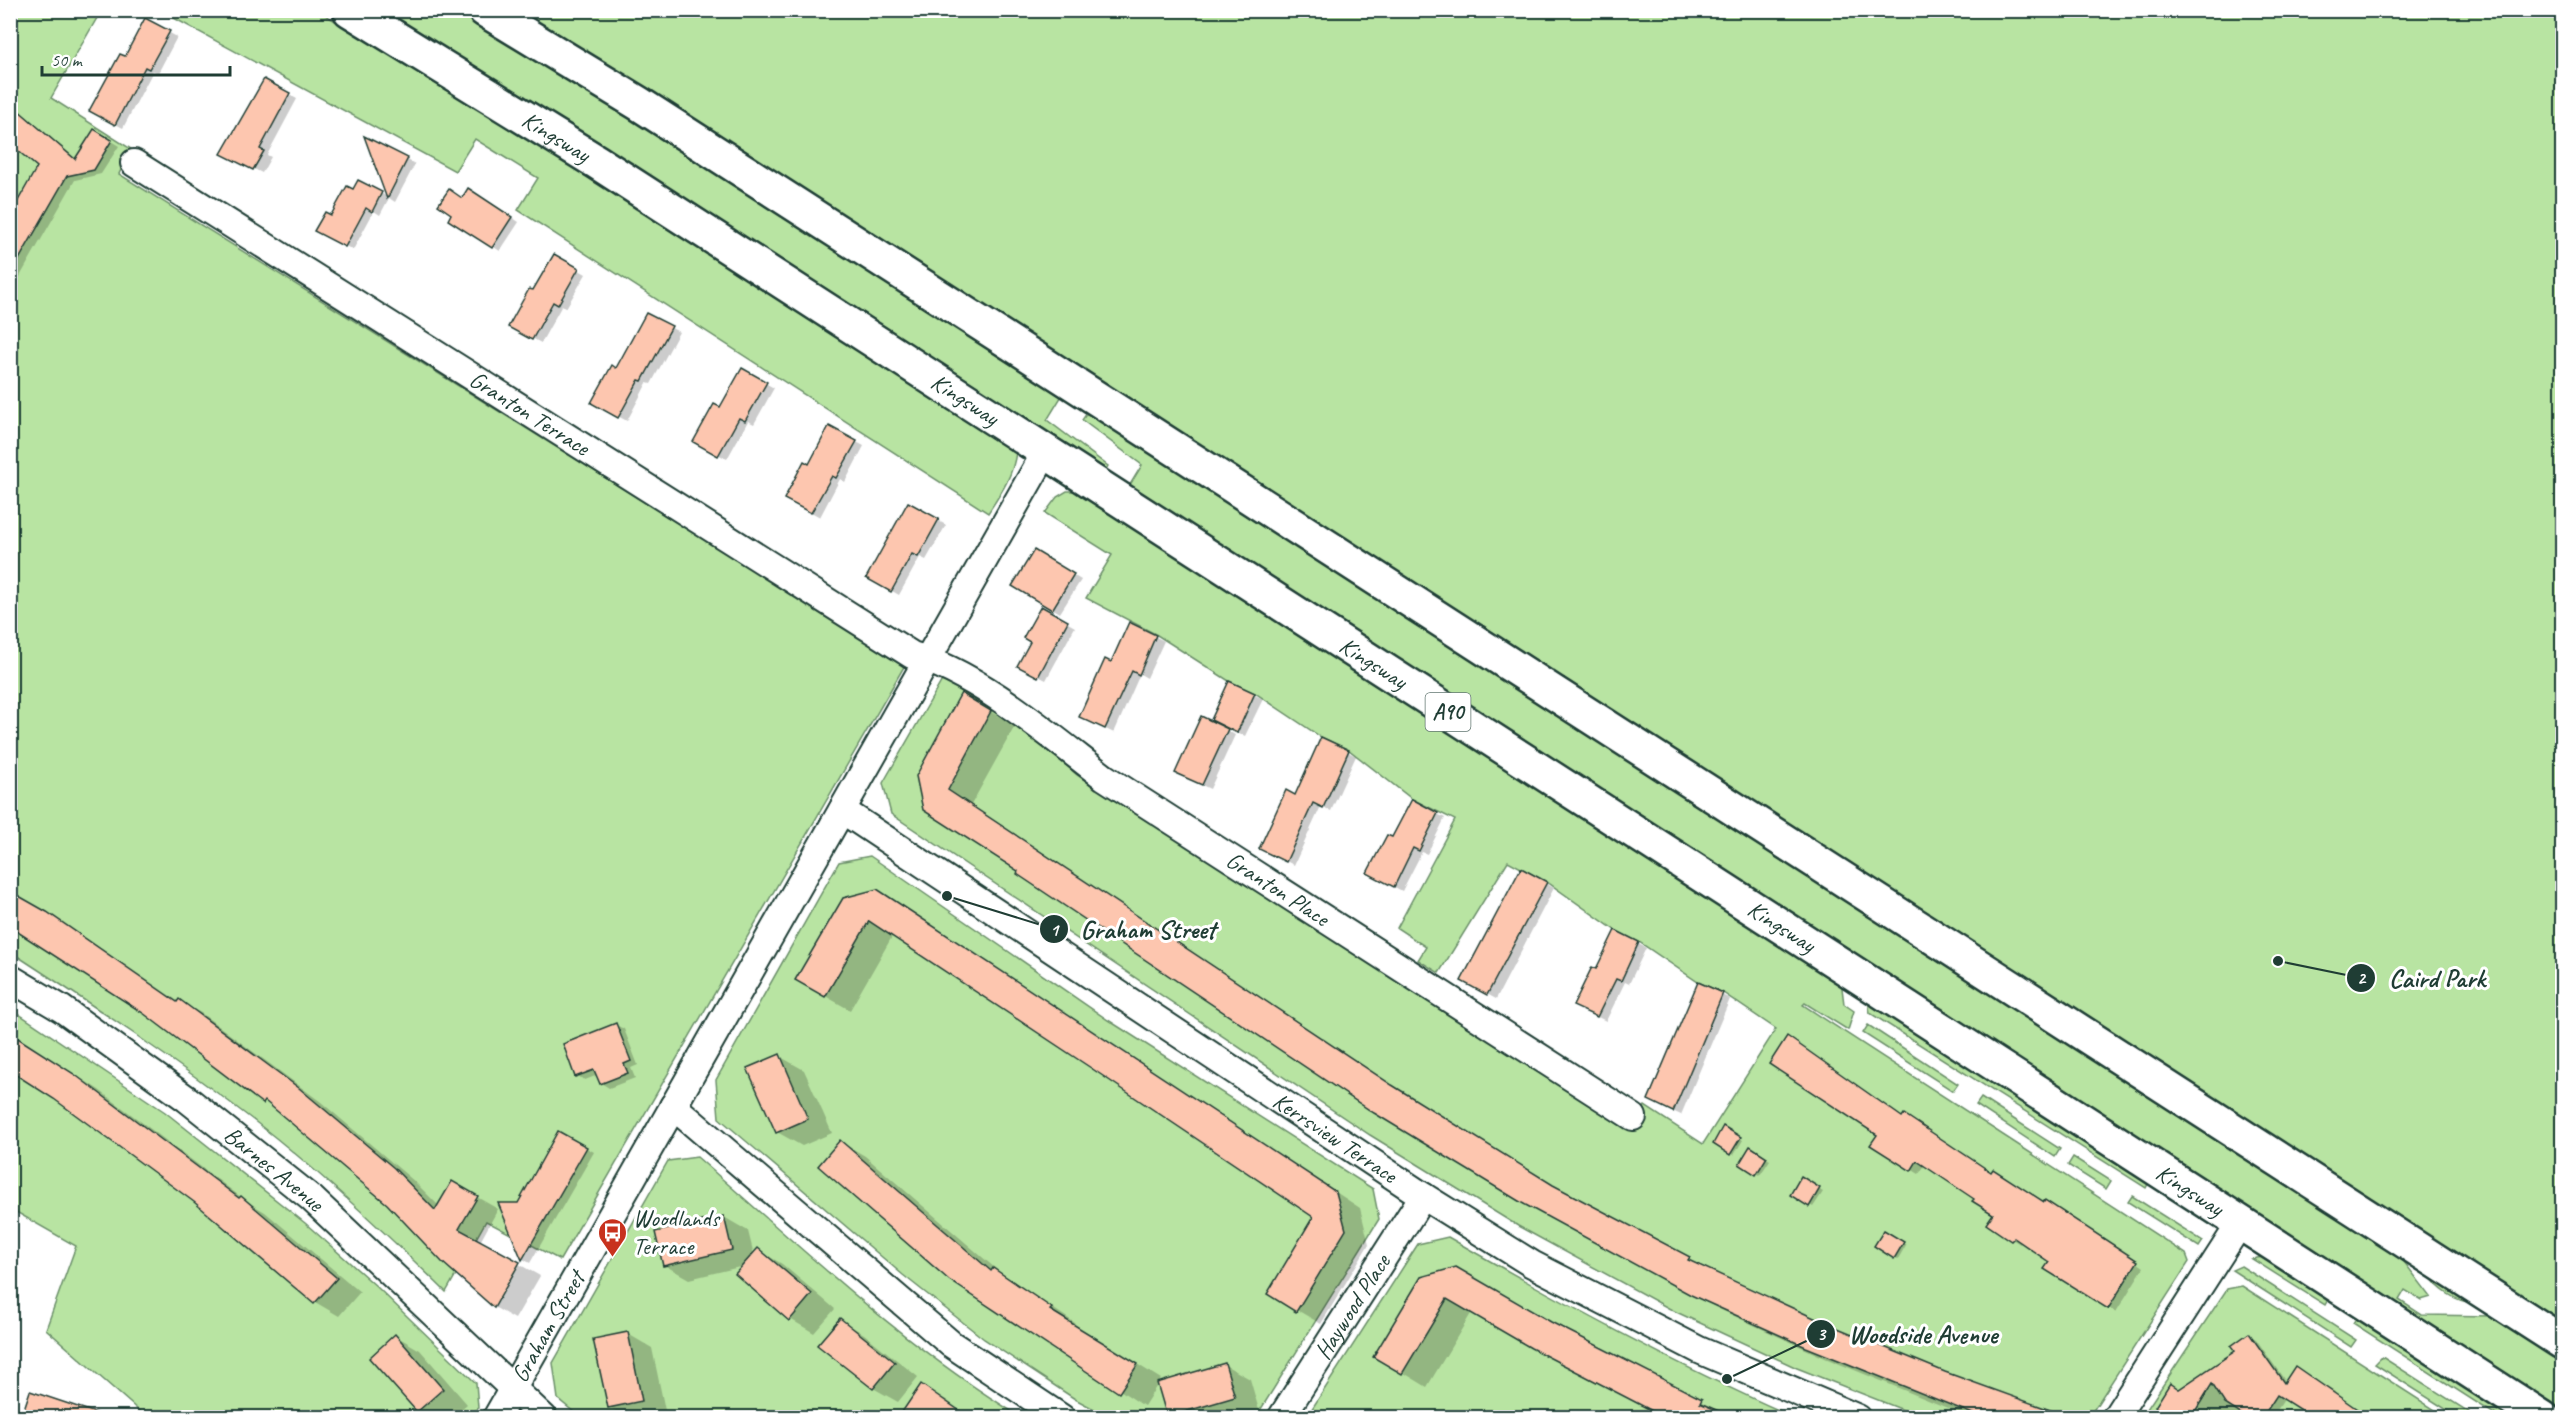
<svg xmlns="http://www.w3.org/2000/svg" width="2573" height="1428" font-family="Caveat,sans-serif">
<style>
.green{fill:#b8e4a2;stroke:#6c906b;stroke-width:1.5}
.shadow{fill:#0003}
.building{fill:#fdc6af;stroke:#1f3d34;stroke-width:1.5}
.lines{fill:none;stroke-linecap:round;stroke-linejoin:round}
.minor-casing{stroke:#1f3d34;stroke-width:30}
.highway-casing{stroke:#1f3d34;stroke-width:38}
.minor{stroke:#fff;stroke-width:26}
.highway{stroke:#fff;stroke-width:33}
.labels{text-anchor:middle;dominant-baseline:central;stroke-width:6;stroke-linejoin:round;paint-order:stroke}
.shield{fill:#fff;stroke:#627771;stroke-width:1.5}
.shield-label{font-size:22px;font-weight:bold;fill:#1f3d34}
.street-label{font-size:24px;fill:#1f3d34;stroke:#fff}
.poi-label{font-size:24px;fill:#1f3d34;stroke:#fff;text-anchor:start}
.leader{fill:none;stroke:#1f3d34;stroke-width:2}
.callout-dot{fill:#1f3d34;stroke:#fff;stroke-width:2}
.mark-label{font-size:18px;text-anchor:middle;font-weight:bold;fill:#fff}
.callout-label{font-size:26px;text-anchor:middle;font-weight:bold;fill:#1f3d34;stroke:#fff;stroke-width:6;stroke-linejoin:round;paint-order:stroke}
</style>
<rect width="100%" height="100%" fill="#fff"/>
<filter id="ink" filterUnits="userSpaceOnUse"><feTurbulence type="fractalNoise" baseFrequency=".0167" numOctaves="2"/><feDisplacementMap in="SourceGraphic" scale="12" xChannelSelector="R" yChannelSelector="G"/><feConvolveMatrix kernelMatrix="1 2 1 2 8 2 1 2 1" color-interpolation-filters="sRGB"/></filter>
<g filter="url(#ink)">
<g class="green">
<path d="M10 11H101L51 98 131 149 119 174 905 665 560 1260 486 1221 446 1292C386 1233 324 1175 257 1123 177 1061 94 1006 11 952Z"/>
<path d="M161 11H319L589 176 1016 452C1013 476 1001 493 988 513L518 210 538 178 475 139 455 171Z"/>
<path d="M378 11H458L631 115 1063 394 1047 420 1108 466 1104 473Z"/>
<path d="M512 11H2562V1327Z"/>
<path d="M1087 413 2398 1254 2431 1297 2421 1300 2405 1290 2399 1300 2422 1315 2493 1316 2562 1361V1413L1128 488 1142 465 1082 420Z"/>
<path d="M1067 491H1080L1841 980 1844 1004 1854 1011 1848 1030 1805 1003 1803 1005 2186 1254 2189 1262 2089 1417H1921L1797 1368 1672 1310 1518 1226 1370 1135 891 814 883 783 944 677 1015 720 1077 775 1629 1129 1645 1106 1703 1144 1776 1029 1723 993 1698 982 1639 942 1615 930 1547 882 1508 861 1439 973 1418 960 1426 947 1397 928 1455 820 1412 799 1349 750 1321 737 1255 693 1229 681 1157 635 1086 598 1112 555 1045 513 1057 497Z"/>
<path d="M870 856 1108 1020 1373 1189 1379 1219 1256 1417H1109L1075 1399 984 1339 903 1275 719 1118 716 1080 839 862Z"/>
<path d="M1868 1000 2149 1182 2146 1188 1870 1013Z"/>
<path d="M10 1008 165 1112 305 1223 376 1286 476 1383 478 1407 472 1417H146L46 1329 76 1246 11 1209Z"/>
<path d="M1868 1025 1958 1084 1953 1091 1863 1033Z"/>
<path d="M1981 1098 2060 1149 2055 1157 1976 1105Z"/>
<path d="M697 1157C801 1247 903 1346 1021 1417H580L558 1399 553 1363 668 1161Z"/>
<path d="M2073 1157 2111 1181 2106 1189 2068 1165Z"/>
<path d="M2132 1196 2203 1241 2199 1247 2128 1202Z"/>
<path d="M1448 1237C1561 1302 1675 1365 1794 1417L1306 1418 1418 1244Z"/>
<path d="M2268 1256 2330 1296 2325 1305 2252 1259Z"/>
<path d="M2241 1266 2356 1340 2351 1347 2232 1270Z"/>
<path d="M2428 1274 2474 1303C2455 1302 2438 1289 2428 1274Z"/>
<path d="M2242 1286 2446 1417 2141 1418 2227 1289Z"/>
<path d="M2358 1315 2515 1417H2499L2353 1323Z"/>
<path d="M2382 1357 2469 1412 2468 1417H2458L2375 1364Z"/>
</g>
<g class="shadow">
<path d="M77 10H95L91 18Z"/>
<path d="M146 20 177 37 158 73 153 71 123 128 91 111 125 58Z"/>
<path d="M264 81 297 99 267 155 271 157 262 173 223 153Z"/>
<path d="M10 103 77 160 95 131 119 146 101 174 75 180 10 294V216L38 167 10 143Z"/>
<path d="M367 139 415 164 395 202 389 198 380 215 374 211 353 250 324 235 332 217 358 182 388 197Z"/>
<path d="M476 194 519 222 500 251 450 219 463 199Z"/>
<path d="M554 256 586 274 566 308 562 305 541 343 510 326Z"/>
<path d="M647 315 679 332 651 384 647 383 627 421 593 403 617 370Z"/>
<path d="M742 370 774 388 754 424 748 421 727 459 695 442 721 409Z"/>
<path d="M830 428 864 446 845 482 840 479 820 517 786 498 810 466Z"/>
<path d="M908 504 946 525 926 560 920 557 899 595 868 577Z"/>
<path d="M1035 552 1081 580 1060 613 1014 585Z"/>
<path d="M1041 608 1075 627 1046 680 1019 666 1032 642Z"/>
<path d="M1130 624 1164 641 1147 678 1140 674 1114 733 1089 721Z"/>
<path d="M1230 683 1263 699 1245 736 1225 726Z"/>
<path d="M962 695 1015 726 971 805 1417 1101 1564 1192 1713 1272 1823 1323 1945 1374 2064 1418H1972L1825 1358 1717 1308 1549 1217 925 809Z"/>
<path d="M1225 729 1235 735 1210 789 1185 777Z"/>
<path d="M1322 739 1356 756 1331 811 1321 806 1294 865 1269 853Z"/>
<path d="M1412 801 1445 818 1427 854 1422 852 1402 891 1369 873 1393 839Z"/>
<path d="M1521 870 1554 888 1496 999 1463 981Z"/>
<path d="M877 890 1360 1208 1369 1244 1321 1324 1297 1310 1315 1217 893 935 850 1010 797 980Z"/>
<path d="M10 892 68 926 179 1002 201 1013 321 1102 415 1182 439 1206 452 1183 498 1209 480 1242 540 1276 515 1319 494 1307 388 1203 277 1110 144 1012Z"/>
<path d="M1616 932 1646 948 1629 984 1625 982 1606 1021 1583 1010 1597 971Z"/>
<path d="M1699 984 1730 999 1681 1115 1657 1104Z"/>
<path d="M616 1025 624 1029 638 1065 631 1068 635 1078 609 1088 601 1083 598 1075 585 1080 577 1076Z"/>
<path d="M10 1033 99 1090 246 1201 265 1212 360 1292 339 1316 315 1302 195 1201 55 1097Z"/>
<path d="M779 1056 804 1070 832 1133 802 1146 777 1132Z"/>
<path d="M1903 1118 1992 1174 2053 1206 2144 1267 2116 1312 2046 1269 2051 1261 2022 1241 2020 1244 1988 1224 1995 1214 1976 1198 1925 1165 1919 1174 1872 1145Z"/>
<path d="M1724 1128 1743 1140 1734 1155 1715 1144Z"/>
<path d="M559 1133 594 1152 530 1263 523 1259 519 1204Z"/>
<path d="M841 1142 865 1156 1003 1275 1075 1323 1074 1325 1161 1379 1144 1406 950 1279Z"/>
<path d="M1750 1149 1770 1160 1760 1175 1741 1163Z"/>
<path d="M1802 1179 1823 1192 1813 1207 1792 1194Z"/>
<path d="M724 1217 748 1231 754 1255 758 1250 782 1264 835 1309 814 1333 790 1319 744 1266 689 1279 664 1265Z"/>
<path d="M1884 1232 1906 1245 1898 1259 1876 1246Z"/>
<path d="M1422 1279 1553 1325 1732 1418H1665L1557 1362 1472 1312 1427 1387 1376 1356Z"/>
<path d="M840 1320 864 1334 918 1377 898 1402 873 1388Z"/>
<path d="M628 1334 652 1348 666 1415 627 1418 609 1407Z"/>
<path d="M2249 1335 2256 1339 2286 1382 2295 1368 2335 1392 2333 1395 2285 1398 2272 1418H2250L2240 1411 2236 1418H2175L2180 1391 2237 1351Z"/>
<path d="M396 1336 420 1350 467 1404 451 1418H429L418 1411Z"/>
<path d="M1225 1365 1250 1379 1259 1410 1235 1418 1168 1416Z"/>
<path d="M922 1386 946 1400 971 1418H911Z"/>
</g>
<g class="building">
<path d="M145 18 170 31 149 69 145 67 115 125 89 111 120 54 125 56Z"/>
<path d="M264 79 290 93 260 149 264 151 253 170 221 154Z"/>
<path d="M10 103 75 159 94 129 112 140 94 170 67 176 10 275V215L37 167 10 144Z"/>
<path d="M364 136 408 158 387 199Z"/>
<path d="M358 180 382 192 372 212 366 208 345 247 314 231 325 212 331 215 347 186 353 189Z"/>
<path d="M468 188 512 217 492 248 448 220 451 214 438 205 449 189 462 198Z"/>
<path d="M554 254 579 268 558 305 553 302 532 340 508 327 529 289 533 290Z"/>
<path d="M646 313 672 326 642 381 639 380 618 418 591 403 612 365 616 368Z"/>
<path d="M742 368 767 382 745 421 739 418 718 456 693 442 714 404 720 407Z"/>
<path d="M829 426 857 441 836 478 832 476 811 513 784 499 804 461 809 464Z"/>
<path d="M908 502 939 519 918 557 912 554 891 592 866 578Z"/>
<path d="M1034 550 1074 574 1052 610 1012 586Z"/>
<path d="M1041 606 1068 621 1038 677 1017 666 1030 642 1023 638Z"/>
<path d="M1129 622 1156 635 1139 675 1132 671 1105 729 1079 717 1105 659 1111 662Z"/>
<path d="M1229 681 1255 693 1237 733 1211 720Z"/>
<path d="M961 693 991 711 948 790 1392 1085 1553 1185 1690 1257 1688 1260 1823 1322 1945 1372 2064 1415 2063 1418H1983L1806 1347 1691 1295 1522 1203 1374 1113 1017 874 1018 871 923 810 916 776Z"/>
<path d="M1201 716 1228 729 1202 785 1175 773Z"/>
<path d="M1321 737 1349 750 1323 808 1313 803 1286 862 1259 849 1286 790 1295 795Z"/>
<path d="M1412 799 1438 813 1419 851 1413 848 1394 887 1367 873 1387 835 1392 837Z"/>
<path d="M1521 868 1547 882 1487 995 1461 981Z"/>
<path d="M877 889 1336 1192 1346 1230 1296 1312 1267 1294 1313 1217 1091 1068 869 921 825 997 795 980 843 898Z"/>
<path d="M10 891 47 912 177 1002 179 999 299 1088 394 1168 435 1210 452 1181 478 1196 459 1229 520 1262 494 1308 442 1262 387 1204 265 1101 263 1104 143 1013 10 927Z"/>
<path d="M1615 930 1639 942 1621 981 1616 979 1597 1017 1573 1006 1592 967 1596 969Z"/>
<path d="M1698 982 1723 993 1673 1112 1648 1100Z"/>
<path d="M616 1023 631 1061 624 1064 628 1073 600 1084 594 1070 575 1077 563 1044Z"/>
<path d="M10 1033 74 1074 239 1198 241 1196 337 1278 314 1304 194 1202 54 1099 10 1071Z"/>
<path d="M1787 1036 1902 1117 1904 1114 1991 1172 1993 1169 2044 1202 2045 1200 2138 1261 2108 1309 2044 1269 2049 1262 2014 1238 2011 1241 1986 1224 1993 1214 1972 1201 1974 1199 1917 1161 1911 1171 1870 1145 1877 1135 1769 1064Z"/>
<path d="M780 1054 808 1119 776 1133 747 1068Z"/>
<path d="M1723 1126 1741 1137 1730 1155 1713 1144Z"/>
<path d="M558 1131 587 1147 522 1260 498 1203H518Z"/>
<path d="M840 1140 991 1271 993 1268 1052 1308 1050 1310 1138 1364 1119 1393 949 1280 818 1166Z"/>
<path d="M1750 1146 1767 1157 1756 1175 1739 1164Z"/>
<path d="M1801 1176 1820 1188 1809 1207 1790 1195Z"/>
<path d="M724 1216 732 1250 663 1266 655 1232Z"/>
<path d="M1884 1230 1904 1242 1894 1259 1874 1246Z"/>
<path d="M758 1248 812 1294 789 1321 735 1274Z"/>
<path d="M1456 1267 1551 1322 1702 1399 1700 1403 1735 1418H1666L1531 1348 1447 1299 1402 1374 1373 1357 1421 1277Z"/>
<path d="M840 1318 895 1362 873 1389 817 1345Z"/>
<path d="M628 1332 642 1401 608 1408 593 1339Z"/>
<path d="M2249 1333 2284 1383 2295 1366 2370 1418H2313L2277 1395 2262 1418H2247L2225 1404 2212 1384 2191 1418H2172L2155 1407 2170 1383 2179 1389 2235 1351 2231 1346Z"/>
<path d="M395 1334 443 1389 417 1412 369 1358Z"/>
<path d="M1225 1363 1235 1397 1167 1417 1157 1383Z"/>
<path d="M921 1384 970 1418H898Z"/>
<path d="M30 1391 99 1414V1418H21Z"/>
</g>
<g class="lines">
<defs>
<g id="minor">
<path id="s1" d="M134 163 912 655C975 671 1052 737 1104 777L1633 1117"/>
<path id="s2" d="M842 810 1423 1196 1532 1264 1699 1350 1858 1418"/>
<path id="s3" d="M10 978 62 1009 187 1099 311 1198 544 1418"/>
<path d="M673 1106 951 1344 1062 1418"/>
<path id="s4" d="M496 1418 1045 453"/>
<path id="s5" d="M1281 1418 1423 1196"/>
<path d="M2115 1418 2241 1222"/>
</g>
<g id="highway">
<path id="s6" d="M350 10 597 162 2543 1418"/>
<path d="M485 10 638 103 2562 1342"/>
</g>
</defs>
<use href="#minor" class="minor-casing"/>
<use href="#highway" class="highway-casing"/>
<use href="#minor" class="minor"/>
<use href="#highway" class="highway"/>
</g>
</g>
<defs>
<symbol id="bus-pin" viewBox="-11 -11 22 30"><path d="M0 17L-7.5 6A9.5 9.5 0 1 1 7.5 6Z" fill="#c8321e" stroke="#fff"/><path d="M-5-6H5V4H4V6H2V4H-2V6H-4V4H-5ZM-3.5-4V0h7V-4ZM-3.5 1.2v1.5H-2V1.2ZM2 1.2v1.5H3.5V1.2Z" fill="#fff"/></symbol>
</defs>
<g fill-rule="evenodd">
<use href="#bus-pin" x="596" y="1216" width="33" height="45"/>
</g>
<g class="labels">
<rect class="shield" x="1425.5" y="693" width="45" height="38" rx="4.5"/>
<g class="shield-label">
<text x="1448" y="712">A90</text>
</g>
<g class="street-label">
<text stroke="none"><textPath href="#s6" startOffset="242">Kingsway</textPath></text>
<text stroke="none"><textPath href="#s6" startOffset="728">Kingsway</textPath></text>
<text stroke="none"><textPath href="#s1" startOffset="468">Granton Terrace</textPath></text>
<text stroke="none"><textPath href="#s6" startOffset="1214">Kingsway</textPath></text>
<text stroke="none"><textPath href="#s1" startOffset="1356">Granton Place</textPath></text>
<text stroke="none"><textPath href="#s6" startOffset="1700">Kingsway</textPath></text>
<text stroke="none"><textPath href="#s2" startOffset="592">Kerrsview Terrace</textPath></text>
<text stroke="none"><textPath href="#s3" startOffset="326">Barnes Avenue</textPath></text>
<text stroke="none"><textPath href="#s6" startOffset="2186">Kingsway</textPath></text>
<text stroke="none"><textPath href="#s5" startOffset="132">Haywood Place</textPath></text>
<text stroke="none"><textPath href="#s4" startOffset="105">Graham Street</textPath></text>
</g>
<g class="poi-label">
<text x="633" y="1218">Woodlands<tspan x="633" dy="28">Terrace</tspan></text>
</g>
</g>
<path class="leader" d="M947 896L1054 929M2278 961L2361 978M1727 1379L1821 1334"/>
<g class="callout-dot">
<circle cx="947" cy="896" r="6"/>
<circle cx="2278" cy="961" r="6"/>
<circle cx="1727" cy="1379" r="6"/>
<circle cx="1054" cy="929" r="15"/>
<circle cx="2361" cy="978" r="15"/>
<circle cx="1821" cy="1334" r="15"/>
</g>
<g class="mark-label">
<text x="1054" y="936">1</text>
<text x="2361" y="984">2</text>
<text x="1821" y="1340">3</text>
</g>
<g class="callout-label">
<text x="1148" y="938">Graham Street</text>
<text x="2437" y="987">Caird Park</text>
<text x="1923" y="1343">Woodside Avenue</text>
</g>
<rect width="2573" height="1428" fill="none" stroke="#fff" stroke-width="36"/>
<rect x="18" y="18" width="2537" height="1392" fill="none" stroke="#1f3d34" stroke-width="2" filter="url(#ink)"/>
<path d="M42 66v9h188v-9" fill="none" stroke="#1f3d34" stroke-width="3"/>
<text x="51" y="66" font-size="18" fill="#1f3d34" stroke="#ffffff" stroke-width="4.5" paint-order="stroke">50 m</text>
</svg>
